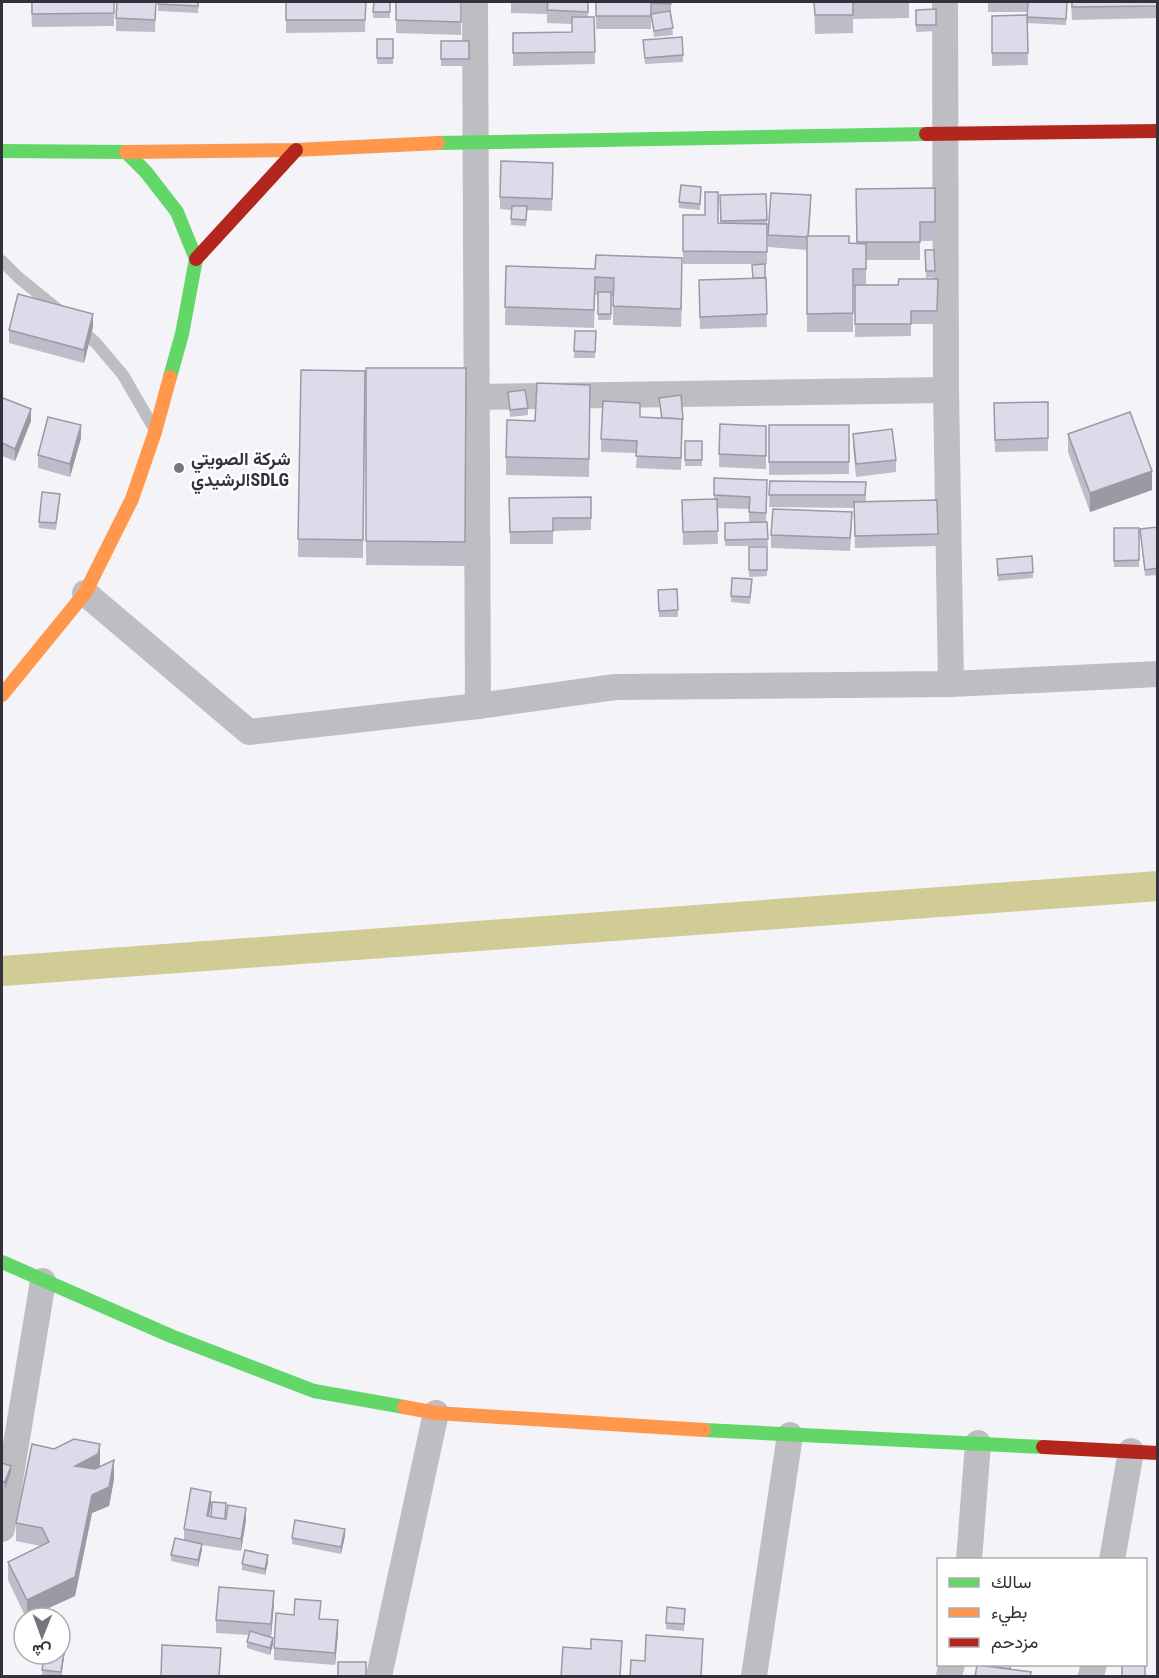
<svg xmlns="http://www.w3.org/2000/svg" width="1159" height="1678" font-family="'Roboto Condensed',Vazirmatn,sans-serif">
<style>
.lines{fill:none;stroke-linecap:round;stroke-linejoin:round}
.canal{stroke:#d1cb96;stroke-width:30}
.lane{stroke:#bebec2;stroke-width:12}
.street{stroke:#bebec2;stroke-width:26}
.fast{stroke:#63d668;stroke-width:14}
.slow{stroke:#ff974d;stroke-width:14}
.jam{stroke:#b3261e;stroke-width:14}
.wall{fill:#bfbbc9}
.shaded-wall{fill:#9b99a4}
.building{fill:#dedaea;stroke:#9b99a4;stroke-width:1.5}
.poi-dot{fill:#76757d;stroke:#fff;stroke-width:2}
.labels{text-anchor:middle;dominant-baseline:central;stroke-width:5;stroke-linejoin:round;paint-order:stroke}
.poi-label{font-size:18px;font-weight:bold;fill:#33313b;stroke:#fff;text-anchor:start}
</style>
<rect width="100%" height="100%" fill="#f3f3f8"/>
<g class="lines">
<path class="canal" d="M2 971 1158 886"/>
<g class="lane">
<path d="M2 261 19 278 61 312"/>
<path d="M78 327 96 343 123 375 152 425"/>
</g>
<g class="street">
<path d="M475 2 478 706"/>
<path d="M945 2 946 390 951 684"/>
<path d="M475 397 946 390"/>
<path d="M85 593 249 732 478 706 615 687 951 684 1158 674"/>
<path d="M2 1529 43 1281"/>
<path d="M969 1560 978 1443"/>
<path d="M1112 1560 1131 1451"/>
<path d="M379 1676 436 1413"/>
<path d="M754 1676 790 1435"/>
<path d="M949 1676 952 1664"/>
<path d="M1091 1676 1094 1664"/>
</g>
<g class="fast">
<path d="M438 143 926 134"/>
<path d="M2 151 126 152 146 172 177 212 196 259 182 334 170 377"/>
<path d="M2 1262 171 1336 314 1391 404 1407"/>
<path d="M704 1430 1043 1447"/>
</g>
<g class="slow">
<path d="M126 152 296 150 438 143"/>
<path d="M2 695 85 593 132 499 155 432 170 377"/>
<path d="M404 1407 436 1413 704 1430"/>
</g>
<g class="jam">
<path d="M926 134 1158 131"/>
<path d="M196 259 296 150"/>
<path d="M1043 1447 1158 1453"/>
</g>
</g>
<g class="wall">
<path d="M31 2H114V26L32 27Z"/>
<path d="M156 2 155 32 116 31V18Z"/>
<path d="M199 2 198 13 158 11V4Z"/>
<path d="M286 2H366L365 32 286 33Z"/>
<path d="M374 2H390V18H373Z"/>
<path d="M396 2H461V35L396 33Z"/>
<path d="M511 2H588V17H594L595 64 513 66V33L572 32V24L547 23V14L511 13Z"/>
<path d="M596 2H671V15L673 35 654 37 651 16V29H596Z"/>
<path d="M814 2H909V18L853 19V33L815 34Z"/>
<path d="M988 2H1067L1066 25 1027 23 1028 65 992 66V16L1027 15V12H988Z"/>
<path d="M1071 2H1158V18L1072 20Z"/>
<path d="M936 9V31L916 32V10Z"/>
<rect x="377" y="39" width="16" height="25"/>
<path d="M643 40 683 55V62L645 64Z"/>
<rect x="441" y="41" width="28" height="25"/>
<path d="M553 163 552 211 527 210 526 226 511 225V210L500 209V197Z"/>
<path d="M701 187 700 210 679 208V202Z"/>
<path d="M935 188V241H920V260H866V285H898L938 279 937 324H911V336L855 337V287H853V332H807V250L768 247V235L811 208 809 236 849 243H856V189Z"/>
<path d="M720 195 767 220V264H765L767 327 700 329 699 293 752 278 761 264H683V215H705L718 223H720Z"/>
<path d="M925 250H934L935 277 926 278Z"/>
<path d="M506 266 682 276 681 327 613 325V296H611V320H598V295H595L594 328 505 325Z"/>
<path d="M93 327 84 363 9 343V330Z"/>
<path d="M575 331H596L595 358H574Z"/>
<path d="M366 368H466L465 566 366 565Z"/>
<path d="M301 370 365 371 363 558 298 557Z"/>
<path d="M590 385 589 477 506 475V457L535 421Z"/>
<path d="M508 392 528 408V415L510 417Z"/>
<path d="M659 398 683 419 681 470 636 468 637 453 601 452V439L640 417 661 418Z"/>
<path d="M2 401 31 421 15 461 2 456Z"/>
<path d="M994 403 1048 438V451L995 452Z"/>
<path d="M720 424 766 426V469L719 467Z"/>
<path d="M769 425H849V474L769 475Z"/>
<path d="M853 434 896 460V472L856 477 853 446Z"/>
<path d="M1068 434 1152 490 1090 512 1068 452Z"/>
<path d="M81 438 70 477 38 468V455Z"/>
<rect x="685" y="441" width="17" height="25"/>
<path d="M714 478 767 480 766 522H767L768 546H725V523H749V509L717 508 718 544 683 545 682 500 714 499Z"/>
<path d="M770 481 866 482V501L937 500 938 546 855 548 854 508 769 507Z"/>
<path d="M591 497V530L553 531V544H510L509 498Z"/>
<path d="M60 500 56 530 39 528V522Z"/>
<path d="M852 525 850 551 771 548V535Z"/>
<path d="M1158 527V575L1145 576 1140 529Z"/>
<rect x="1114" y="528" width="25" height="39"/>
<path d="M749 547H767V576L749 577Z"/>
<path d="M997 565 1033 572V578L998 581Z"/>
<path d="M752 585 750 604 731 602V596Z"/>
<path d="M677 589 678 617H659L658 590Z"/>
<path d="M2 1463 11 1472 5 1489 2 1488Z"/>
<path d="M100 1463V1467L114 1479 109 1506 92 1513 75 1596 26 1618 8 1580V1562L41 1546 16 1541V1523Z"/>
<path d="M211 1504 209 1516 211 1517 226 1509V1519L246 1520 241 1551 202 1545V1550L198 1567 171 1561V1555L184 1540V1529Z"/>
<path d="M345 1536 341 1554 292 1544V1538Z"/>
<path d="M268 1562 265 1575 242 1570V1564Z"/>
<path d="M274 1604 271 1637 273 1644 270 1655 247 1648V1642L249 1635 216 1633V1620Z"/>
<path d="M685 1615 684 1631 666 1629V1623Z"/>
<path d="M320 1619 338 1633 335 1665 274 1660V1648Z"/>
<path d="M65 1651 61 1677 42 1676V1670Z"/>
</g>
<g class="shaded-wall">
<path d="M682 258V276L681 327V309Z"/>
<path d="M93 314V327L84 363V350Z"/>
<path d="M31 409V421L15 461V449Z"/>
<path d="M81 425V438L70 477V464Z"/>
<path d="M1152 471V490L1090 512V493Z"/>
<path d="M100 1444V1463L98 1473 75 1466Z"/>
<path d="M114 1460V1479L109 1506 92 1513 75 1596 27 1618V1600Z"/>
<path d="M11 1466V1472L5 1489V1482Z"/>
<path d="M211 1492V1504L207 1529V1516Z"/>
<path d="M246 1508V1520L241 1551V1539Z"/>
<path d="M345 1529V1536L341 1554V1547Z"/>
<path d="M202 1544V1550L198 1567V1560Z"/>
<path d="M268 1555V1562L265 1575V1569Z"/>
<path d="M274 1591V1604L271 1637V1624Z"/>
<path d="M338 1620V1633L335 1665V1653Z"/>
<path d="M273 1638V1644L270 1655V1648Z"/>
<path d="M65 1645V1651L61 1677V1672Z"/>
</g>
<g class="building">
<path d="M32 2H114V13L32 14Z"/>
<path d="M117 2H156L155 20 116 18Z"/>
<path d="M158 2H198V6L158 4Z"/>
<path d="M286 2H366L365 20H286Z"/>
<path d="M374 2H390V12H373Z"/>
<path d="M396 2H461V22L396 20Z"/>
<path d="M548 2H588V12L547 10Z"/>
<path d="M596 2H671V4L651 3V16H596Z"/>
<path d="M814 2H853V15H815Z"/>
<path d="M1028 2H1067L1066 19 1027 17Z"/>
<path d="M1072 2H1158V6L1072 7Z"/>
<path d="M936 9V25H916V10Z"/>
<path d="M670 11 673 28 654 31 651 14Z"/>
<path d="M1027 15 1028 53H992V16Z"/>
<path d="M572 17H594L595 52 513 53V33L572 32Z"/>
<path d="M682 37 683 55 645 58 643 40Z"/>
<rect x="377" y="39" width="16" height="19"/>
<rect x="441" y="41" width="28" height="18"/>
<path d="M501 161 553 163 552 199 500 197Z"/>
<path d="M681 185 701 187 700 204 679 202Z"/>
<path d="M935 188V222H920V242H857L856 189Z"/>
<path d="M705 192H718V223L767 224V252L683 251V215H705Z"/>
<path d="M771 193 811 195 808 236H807V237L768 235Z"/>
<path d="M766 194 767 220 721 221 720 195Z"/>
<path d="M512 206H527L526 220 511 219Z"/>
<path d="M807 236H849V243L866 244V269H853V313L807 314Z"/>
<path d="M925 250H934L935 271H926Z"/>
<path d="M596 255 682 258 681 309 613 306 614 278 595 277 594 310 505 307 506 266 595 269Z"/>
<path d="M765 264V278H753L752 265Z"/>
<path d="M766 278 767 314 700 317 699 280Z"/>
<path d="M899 279H938L937 311H911V324H855V285H898Z"/>
<rect x="598" y="292" width="13" height="22"/>
<path d="M18 294 93 314 84 350 9 330Z"/>
<path d="M575 331H596L595 352 574 351Z"/>
<path d="M366 368H466L465 542 366 541Z"/>
<path d="M301 370 365 371 363 540 298 539Z"/>
<path d="M537 383 590 385 589 459 506 457 507 420 535 421Z"/>
<path d="M525 390 528 408 510 410 508 392Z"/>
<path d="M681 395 683 419 662 418 659 398Z"/>
<path d="M3 398 31 409 15 449 2 443V401Z"/>
<path d="M603 401 640 403V417L682 419 681 458 636 456 637 441 601 439Z"/>
<path d="M1048 402V438L995 440 994 403Z"/>
<path d="M1130 412 1152 471 1090 493 1068 434Z"/>
<path d="M48 417 81 425 70 464 38 455Z"/>
<path d="M720 424 766 426V456L719 454Z"/>
<rect x="769" y="425" width="80" height="37"/>
<path d="M892 429 896 460 856 464 853 434Z"/>
<rect x="685" y="441" width="17" height="19"/>
<path d="M714 478 767 480 766 513 749 512 750 497 714 495Z"/>
<path d="M770 481 866 482 865 495H769Z"/>
<path d="M42 492 60 494 56 523 39 522Z"/>
<path d="M591 497V518H553V531L510 532 509 498Z"/>
<path d="M717 499 718 531 683 532 682 500Z"/>
<path d="M937 500 938 534 855 536 854 502Z"/>
<path d="M773 509 852 512 850 538 771 535Z"/>
<path d="M767 522 768 539 725 540V523Z"/>
<path d="M1158 527V568L1145 570 1140 529Z"/>
<path d="M1114 528H1139V560L1114 561Z"/>
<rect x="749" y="547" width="18" height="23"/>
<path d="M1032 556 1033 572 998 575 997 559Z"/>
<path d="M732 578 752 579 750 597 731 596Z"/>
<path d="M677 589 678 610 659 611 658 590Z"/>
<path d="M74 1439 100 1444 98 1454 75 1466 95 1469 114 1460 109 1487 92 1495 75 1577 27 1600 8 1562 49 1542 42 1528 16 1523 32 1444 54 1449Z"/>
<path d="M2 1463 11 1466 5 1482 2 1481Z"/>
<path d="M191 1488 211 1492 207 1516 226 1519 228 1505 246 1508 241 1539 184 1529Z"/>
<path d="M212 1502 226 1503 225 1519 211 1517Z"/>
<path d="M295 1520 345 1529 341 1547 292 1538Z"/>
<path d="M175 1538 202 1544 198 1560 171 1555Z"/>
<path d="M245 1550 268 1555 265 1569 242 1564Z"/>
<path d="M219 1587 274 1591 271 1624 216 1620Z"/>
<path d="M295 1599 321 1601 319 1619 338 1620 335 1653 274 1648 276 1613 294 1615Z"/>
<path d="M667 1607 685 1609 684 1624 666 1623Z"/>
<path d="M250 1631 273 1638 270 1648 247 1642Z"/>
<path d="M646 1635 703 1639 701 1677H630L631 1660 645 1661Z"/>
<path d="M591 1639 622 1641 620 1677H561L563 1647 591 1649Z"/>
<path d="M60 1644 65 1645 61 1672 42 1670 45 1654H60Z"/>
<path d="M162 1645 221 1648 219 1677H161Z"/>
<rect x="338" y="1662" width="28" height="15"/>
<path d="M977 1665 1031 1672 1030 1677H975Z"/>
<path d="M984 1665H1010V1669Z"/>
<path d="M1122 1665 1145 1666V1677H1122Z"/>
</g>
<circle class="poi-dot" cx="179" cy="468" r="6"/>
<g class="labels">
<g class="poi-label">
<text x="191" y="458">شركة الصويتي<tspan x="191" dy="21">الرشيديSDLG</tspan></text>
</g>
</g>
<rect width="1159" height="1678" fill="none" stroke="#33313b" stroke-width="6"/>
<rect x="937" y="1558" width="210" height="108" fill="#ffffff" stroke="#adadb1" stroke-width="1.5"/>
<rect x="949" y="1578" width="30" height="9" fill="#63d668" stroke="#adadb1" stroke-width="1.5"/>
<text x="991" y="1588" font-size="18" fill="#33313b">سالك</text>
<rect x="949" y="1608" width="30" height="9" fill="#ff974d" stroke="#adadb1" stroke-width="1.5"/>
<text x="991" y="1618" font-size="18" fill="#33313b">بطيء</text>
<rect x="949" y="1638" width="30" height="9" fill="#b3261e" stroke="#adadb1" stroke-width="1.5"/>
<text x="991" y="1648" font-size="18" fill="#33313b">مزدحم</text>
<g transform="translate(42 1636) rotate(181)"><circle r="28" fill="#ffffff" stroke="#adadb1" stroke-width="1.5"/>
<path d="M0-4.5L10 22L0 15L-10 22Z" fill="#76757d"/>
<text y="-9" font-size="16" font-weight="bold" text-anchor="middle" fill="#33313b">ش</text>
</g>
</svg>
